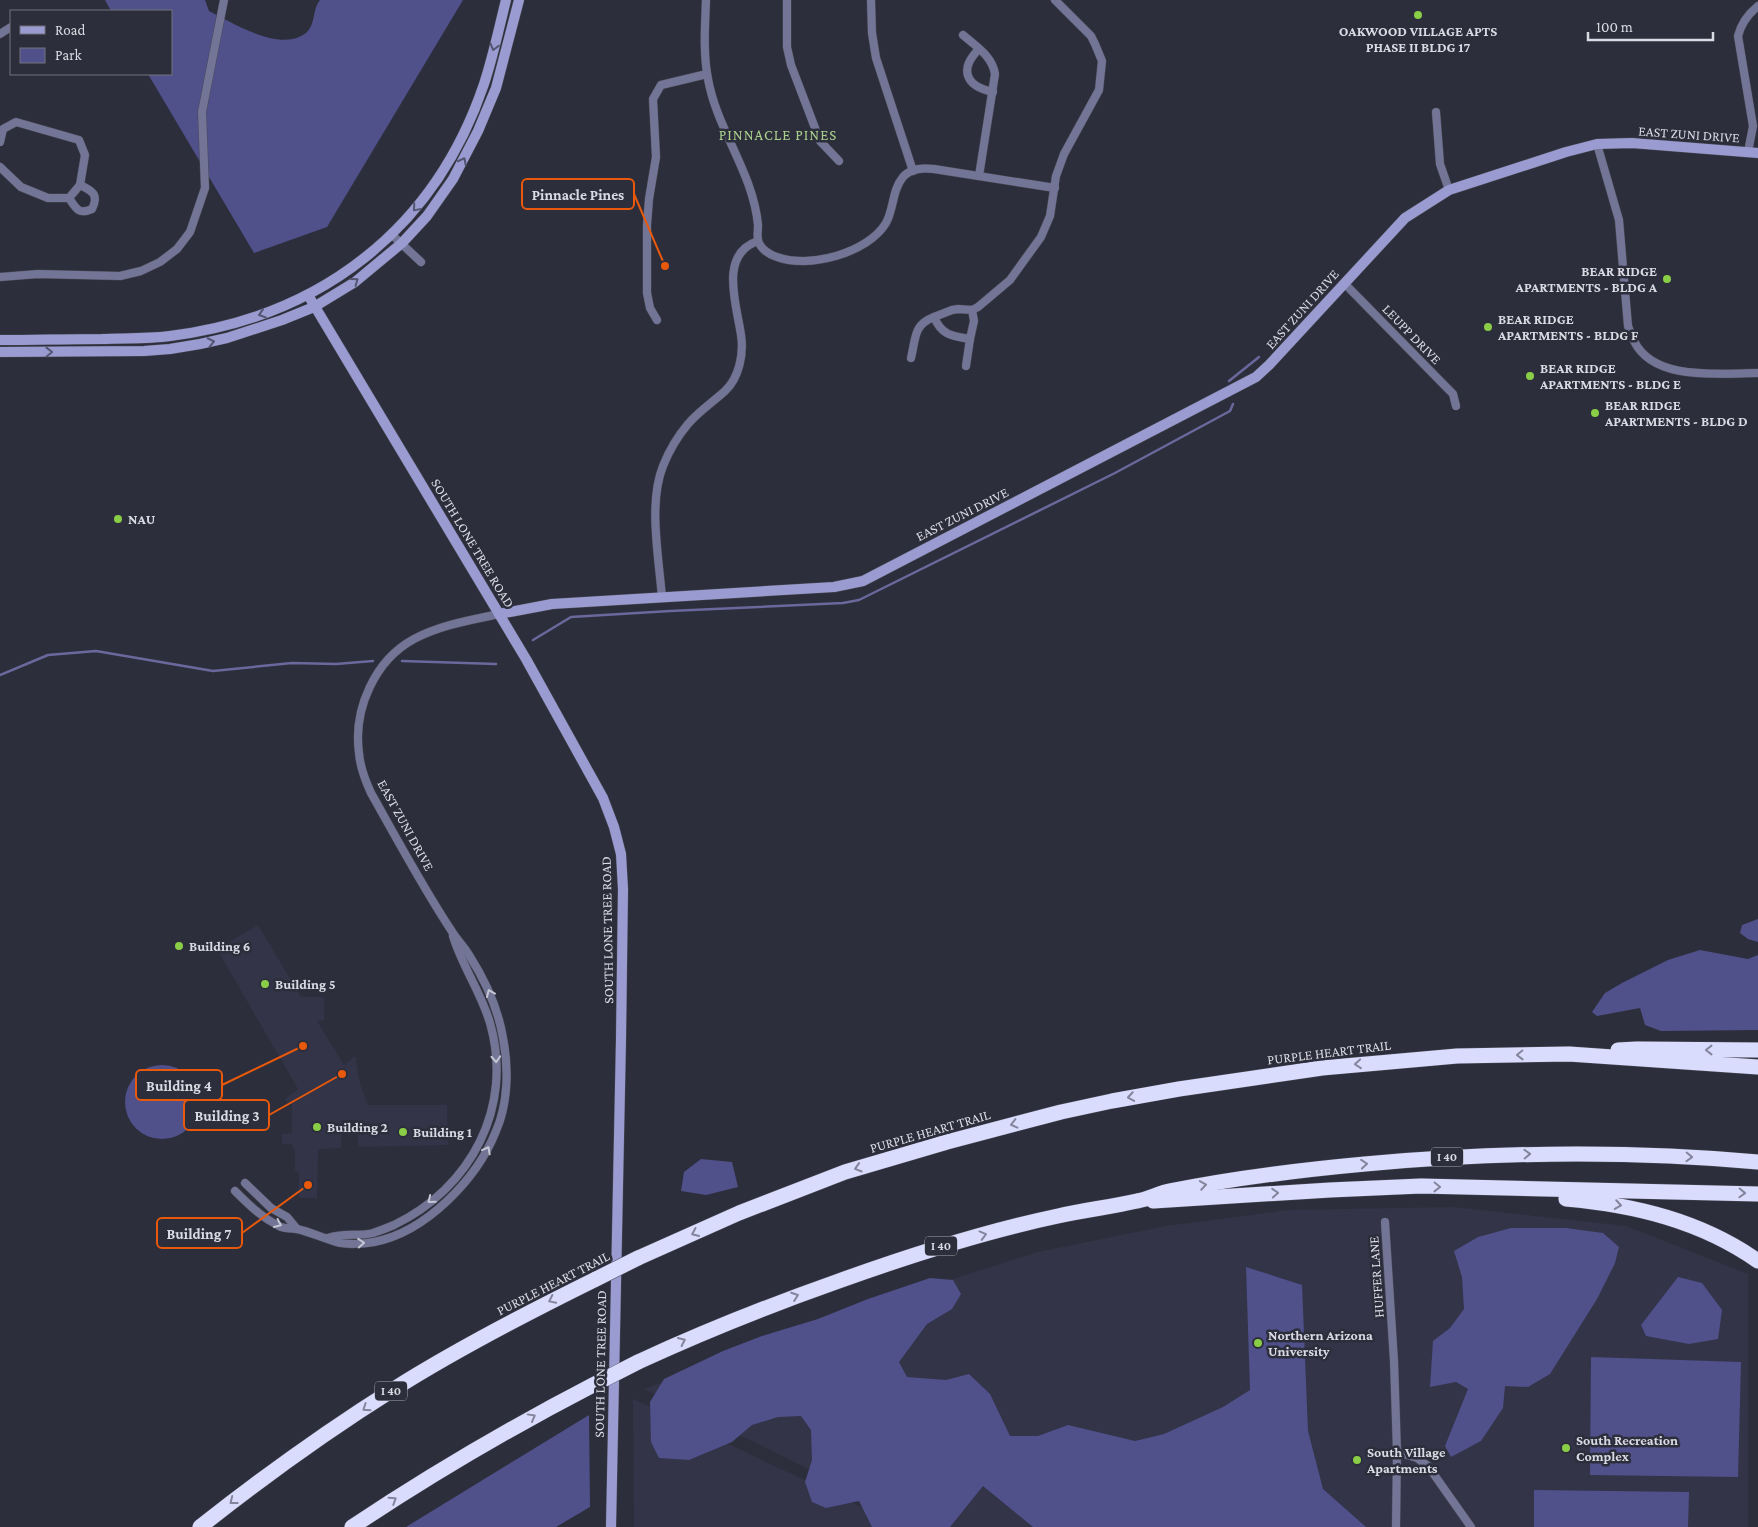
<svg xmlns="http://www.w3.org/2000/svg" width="1758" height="1527" font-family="'Crimson Pro',serif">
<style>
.built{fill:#333448}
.green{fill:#50508b}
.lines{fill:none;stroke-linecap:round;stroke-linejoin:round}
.stream{stroke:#6a689c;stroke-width:2.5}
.street-casing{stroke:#494a56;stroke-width:9}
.secondary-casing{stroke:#494a56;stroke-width:11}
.highway-casing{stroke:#494a56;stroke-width:16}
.street{stroke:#737596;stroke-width:8}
.secondary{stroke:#9a9cd1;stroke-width:10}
.highway{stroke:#d9dcfd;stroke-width:15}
.highway-bridge-casing{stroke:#494a56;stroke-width:16;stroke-linecap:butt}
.highway-bridge{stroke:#d9dcfd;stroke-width:15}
.oneway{stroke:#535470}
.oneway2{stroke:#c5c6d4}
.oneway3{stroke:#83859c}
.poi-dot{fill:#8ace47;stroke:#2d2e3b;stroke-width:2}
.labels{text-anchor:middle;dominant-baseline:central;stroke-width:5;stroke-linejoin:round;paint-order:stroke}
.shield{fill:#2d2e3b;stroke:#a5a6b1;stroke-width:1}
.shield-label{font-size:12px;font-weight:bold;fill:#d9dae3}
.poi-label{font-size:14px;font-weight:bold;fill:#d9dae3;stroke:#2d2e3b;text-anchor:start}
.street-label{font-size:14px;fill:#d9dae3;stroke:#2d2e3b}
.neighbourhood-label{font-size:15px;letter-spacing:1px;fill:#a9cf8c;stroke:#2d2e3b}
.leader{fill:none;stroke:#e8590c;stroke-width:2}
.callout-dot{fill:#e8590c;stroke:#2d2e3b;stroke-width:2}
.callout{fill:#2d2e3b;stroke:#e8590c;stroke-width:2}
.callout-label{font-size:15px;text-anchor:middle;font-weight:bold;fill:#d9dae3}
</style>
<rect width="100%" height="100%" fill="#2d2e3b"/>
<g class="built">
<path d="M258 925 301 997H324V1020L317 1021 344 1065 355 1056 360 1083 368 1105H447L448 1145 358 1147V1120H342L341 1148 318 1149 317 1198H299V1172L295 1171V1149H293L292 1144H282V1134L292 1133V1104L284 1100 298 1089 217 949Z"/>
<path d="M1453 1207 1626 1226 1748 1274V1527H929L644 1389 893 1298 1038 1252 1166 1226 1289 1210Z"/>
<path d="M633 1399 904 1527H634Z"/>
</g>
<g class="green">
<path d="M105 0H205L209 11C233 23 282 54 307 32 316 23 312 10 320 0H463L327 227 254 253 148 74H171V11H111Z"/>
<path d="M1758 919V942L1748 939 1740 933 1742 925Z"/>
<path d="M1700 950 1748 959 1758 955V1030L1661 1031 1645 1025 1640 1008 1597 1016 1592 1012 1605 993 1622 983 1668 960Z"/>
<circle cx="162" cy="1102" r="37"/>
<path d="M701 1159 732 1162 738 1187 706 1195 681 1191 684 1172Z"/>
<path d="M1511 1228H1566L1603 1233 1619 1247 1615 1263 1597 1299 1550 1374 1528 1387 1505 1386 1503 1408 1481 1441 1451 1457 1445 1446 1468 1389 1456 1382 1430 1387 1433 1341 1450 1328 1464 1309 1462 1277 1454 1251 1478 1237Z"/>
<path d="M1246 1267 1302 1285 1308 1431 1323 1489 1366 1527H1033L983 1486 950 1527H872L859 1501 826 1508 812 1502 805 1482 812 1460 811 1430 801 1416 778 1417 752 1425 732 1442 689 1460 659 1458 651 1442 650 1402 664 1379 723 1351 762 1336 818 1319 868 1299 930 1278 953 1280 961 1294 952 1309 927 1324 899 1362 907 1377 946 1380 969 1374 990 1394 1010 1436H1038L1068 1425 1135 1441 1164 1434 1223 1407 1250 1390Z"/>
<path d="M1678 1277 1702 1283 1722 1310 1718 1339 1689 1344 1646 1336 1641 1325Z"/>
<path d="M1591 1357 1741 1362 1738 1477 1590 1475Z"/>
<path d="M589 1415 590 1507 556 1527H406Z"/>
<path d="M1534 1490 1689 1492 1688 1527H1534Z"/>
</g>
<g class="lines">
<g class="stream">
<path d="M1229 381 1259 357"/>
<path d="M533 640 571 617 670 611 843 603 859 600 1115 473 1230 411 1233 404"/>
<path d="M402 661 496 664"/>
<path d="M0 675 48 655 96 651 213 671 292 663 336 664 373 661"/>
</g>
<defs>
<g id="street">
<path d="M706 0C705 27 703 53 708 79 717 130 753 172 758 225 758 230 757 236 758 240 760 249 770 255 777 257 809 269 868 253 886 223 894 209 892 190 903 177 911 168 923 168 934 169L1055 188"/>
<path d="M787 0V47L791 65 820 141 839 161"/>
<path d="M871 0 872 33 876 58 913 171"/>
<path d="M0 34 11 27"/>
<path d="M963 35C977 47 992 56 995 74L979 176"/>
<path d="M979 49C959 69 965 86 993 92"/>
<path d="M1436 112 1440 164 1449 190"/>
<path d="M0 142 3 129 16 122 79 140 85 155 80 185 69 198H48L21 187 0 167"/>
<path d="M1597 144 1619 220 1628 326C1630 331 1631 336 1634 341 1654 382 1720 373 1758 373"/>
<path d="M1748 152 1753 126 1738 36C1741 24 1748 14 1758 6"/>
<path d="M69 198C76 209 79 215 92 209 99 195 93 191 80 185"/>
<path d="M391 234 421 262"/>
<path d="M0 277 38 274 120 276 141 271 160 262 177 249 190 232 205 188 202 112 224 0"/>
<path d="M1344 283 1453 394 1456 406"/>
<path d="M972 310 974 321 970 339C953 336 942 336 934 317L952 310 958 309 972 310 978 307 1010 280 1028 255 1041 237 1050 216 1056 176 1064 154 1099 90 1102 61 1095 44 1091 36 1055 0"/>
<path d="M657 320 650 308 647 293V225L649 199 656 157 653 99 661 85 707 74"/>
<path d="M911 358C916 338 913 325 934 317"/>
<path d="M966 366 970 339"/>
<path d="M662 598C659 558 648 503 663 466 669 451 677 437 688 424 699 411 713 402 725 391 739 378 744 354 741 335 737 306 718 254 758 241"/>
<path d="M245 1183 271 1208 287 1217 297 1229"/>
<path d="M235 1191C248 1204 261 1217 279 1226 284 1229 291 1228 297 1229 310 1232 323 1238 336 1242 346 1245 364 1244 374 1242 426 1232 477 1179 496 1131 508 1104 509 1068 503 1038 498 1008 485 980 469 955 464 946 456 939 451 930 422 886 397 839 371 793 365 780 360 767 359 753 353 709 375 660 414 639 440 625 471 620 499 614"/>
<path d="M1385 1222 1394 1361 1397 1452 1417 1458 1428 1466 1471 1527"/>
<path d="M328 1238C344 1232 358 1237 373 1233 379 1231 387 1228 394 1225 471 1188 514 1107 490 1023 481 992 462 966 453 936"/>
<path d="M1396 1527 1397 1452"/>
</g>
<g id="secondary">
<path d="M308 295 526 659 603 798 614 827 621 854 623 889 621 1039 611 1527"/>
<path d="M0 340C34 340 68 339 102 339 124 338 147 339 170 336 321 317 435 229 484 84 493 57 499 28 506 0"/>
<path d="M0 352 144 351 170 349 200 344 227 338 282 320 314 307 355 282 402 243 427 216 453 179 478 131 496 88 519 0"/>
<path d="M499 614 552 604 834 587 863 581 1256 377 1269 365 1405 218 1449 190 1566 152 1597 144 1632 143 1758 153"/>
</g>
<g id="highway">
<path d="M1618 1050 1637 1049 1758 1050"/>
<path d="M1566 1199C1635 1205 1701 1221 1758 1261"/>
<path d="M1153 1201 1330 1190 1421 1186 1758 1194"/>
<path d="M638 1258 739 1213 845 1172 947 1142 1061 1112 1112 1101 1179 1089 1322 1068 1457 1056 1569 1054 1758 1067"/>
<path d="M638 1362C703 1332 768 1306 836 1282 908 1256 982 1232 1058 1216 1084 1210 1111 1207 1137 1201 1149 1199 1159 1193 1170 1191 1234 1178 1300 1170 1365 1164 1496 1152 1627 1150 1758 1162"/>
<path d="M200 1527C262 1478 327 1431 394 1389 459 1348 527 1313 596 1279"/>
<path d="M352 1527C430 1475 510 1428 593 1385"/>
</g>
</defs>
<use href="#street" class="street-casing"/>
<use href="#secondary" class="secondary-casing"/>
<use href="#highway" class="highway-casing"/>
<use href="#street" class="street"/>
<use href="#secondary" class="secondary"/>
<use href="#highway" class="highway"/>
<defs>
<g id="highway-bridge">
<path d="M596 1279 638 1258"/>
<path d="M593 1385 638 1362"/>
</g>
</defs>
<use href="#highway-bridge" class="highway-bridge-casing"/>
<use href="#highway-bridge" class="highway-bridge"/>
</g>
<defs><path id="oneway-chevron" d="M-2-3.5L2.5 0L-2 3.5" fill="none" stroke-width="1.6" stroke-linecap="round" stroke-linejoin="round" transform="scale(1.25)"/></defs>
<g class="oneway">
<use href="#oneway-chevron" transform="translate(494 47) rotate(105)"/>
<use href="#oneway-chevron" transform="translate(463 161) rotate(-63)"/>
<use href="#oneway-chevron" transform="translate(416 208) rotate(130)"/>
<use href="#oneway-chevron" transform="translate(355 281) rotate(-36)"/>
<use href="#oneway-chevron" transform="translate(262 314) rotate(162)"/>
<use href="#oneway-chevron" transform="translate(211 342) rotate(-12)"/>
<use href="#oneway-chevron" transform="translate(49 352) rotate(-1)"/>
</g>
<g class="oneway2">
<use href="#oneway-chevron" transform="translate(490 993) rotate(-113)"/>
<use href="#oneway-chevron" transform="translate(496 1059) rotate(87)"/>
<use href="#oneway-chevron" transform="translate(487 1150) rotate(-62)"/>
<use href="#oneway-chevron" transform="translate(431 1200) rotate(141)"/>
<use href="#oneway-chevron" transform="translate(278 1224) rotate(25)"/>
<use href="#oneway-chevron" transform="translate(361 1243) rotate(-4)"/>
</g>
<g class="oneway3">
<use href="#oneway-chevron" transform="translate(1709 1050) rotate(-180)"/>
<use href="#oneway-chevron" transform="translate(1520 1055) rotate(179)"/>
<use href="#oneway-chevron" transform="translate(1358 1064) rotate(175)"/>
<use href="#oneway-chevron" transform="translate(1131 1097) rotate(170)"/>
<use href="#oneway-chevron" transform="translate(1014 1124) rotate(166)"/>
<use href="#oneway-chevron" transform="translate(1527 1154) rotate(-2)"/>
<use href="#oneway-chevron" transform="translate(1689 1157) rotate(2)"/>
<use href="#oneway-chevron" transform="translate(1364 1164) rotate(-5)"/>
<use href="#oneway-chevron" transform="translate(858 1168) rotate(163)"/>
<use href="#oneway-chevron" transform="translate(1203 1185) rotate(-9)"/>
<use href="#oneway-chevron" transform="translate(1437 1187) rotate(1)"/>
<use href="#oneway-chevron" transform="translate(1275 1193) rotate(-4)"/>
<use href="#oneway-chevron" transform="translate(1742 1193) rotate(2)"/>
<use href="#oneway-chevron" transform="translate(1618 1205) rotate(9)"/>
<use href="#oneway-chevron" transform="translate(695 1233) rotate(156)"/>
<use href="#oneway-chevron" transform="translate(983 1235) rotate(-15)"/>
<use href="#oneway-chevron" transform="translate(795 1296) rotate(-20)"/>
<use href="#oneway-chevron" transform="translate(552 1300) rotate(154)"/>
<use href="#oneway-chevron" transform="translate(682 1341) rotate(-25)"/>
<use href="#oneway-chevron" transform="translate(366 1408) rotate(146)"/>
<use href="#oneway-chevron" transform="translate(532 1417) rotate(-29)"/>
<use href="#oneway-chevron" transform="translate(393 1500) rotate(-33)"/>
<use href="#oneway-chevron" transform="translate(233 1501) rotate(142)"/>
</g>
<g class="poi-dot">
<circle cx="1418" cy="15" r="5"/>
<circle cx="1667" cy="279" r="5"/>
<circle cx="1488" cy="327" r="5"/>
<circle cx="1530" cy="376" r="5"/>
<circle cx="1595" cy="413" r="5"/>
<circle cx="118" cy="519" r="5"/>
<circle cx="179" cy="946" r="5"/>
<circle cx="265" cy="984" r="5"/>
<circle cx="317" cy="1127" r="5"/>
<circle cx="403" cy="1132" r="5"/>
<circle cx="1258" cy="1343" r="5"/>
<circle cx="1566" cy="1448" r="5"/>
<circle cx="1357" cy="1460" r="5"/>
</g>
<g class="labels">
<g class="shield">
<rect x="1431" y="1147.5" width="32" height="19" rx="4"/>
<rect x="925" y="1236.5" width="32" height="19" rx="4"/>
<rect x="375" y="1381.5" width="32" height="19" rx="4"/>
</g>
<g class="shield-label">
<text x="1447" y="1157">I 40</text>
<text x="941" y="1246">I 40</text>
<text x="391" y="1391">I 40</text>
</g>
<g class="poi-label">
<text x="1418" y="31" text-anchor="middle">OAKWOOD VILLAGE APTS<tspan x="1418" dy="16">PHASE II BLDG 17</tspan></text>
<text x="1657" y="271" text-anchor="end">BEAR RIDGE<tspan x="1657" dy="16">APARTMENTS - BLDG A</tspan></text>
<text x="1498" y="319">BEAR RIDGE<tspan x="1498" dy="16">APARTMENTS - BLDG F</tspan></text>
<text x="1540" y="368">BEAR RIDGE<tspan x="1540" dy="16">APARTMENTS - BLDG E</tspan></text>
<text x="1605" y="405">BEAR RIDGE<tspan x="1605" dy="16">APARTMENTS - BLDG D</tspan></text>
<text x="128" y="519">NAU</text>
<text x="189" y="946">Building 6</text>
<text x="275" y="984">Building 5</text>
<text x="327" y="1127">Building 2</text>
<text x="413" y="1132">Building 1</text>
<text x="1268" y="1335">Northern Arizona<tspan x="1268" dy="16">University</tspan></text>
<text x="1576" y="1440">South Recreation<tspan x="1576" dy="16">Complex</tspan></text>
<text x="1367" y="1452">South Village<tspan x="1367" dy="16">Apartments</tspan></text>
</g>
<g class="street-label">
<text transform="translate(1689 134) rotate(4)">EAST ZUNI DRIVE</text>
<text transform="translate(1302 309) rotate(-48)">EAST ZUNI DRIVE</text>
<text transform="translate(1412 334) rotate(46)">LEUPP DRIVE</text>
<text transform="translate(962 514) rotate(-27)">EAST ZUNI DRIVE</text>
<text transform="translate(473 543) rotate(59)">SOUTH LONE TREE ROAD</text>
<text transform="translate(406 825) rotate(61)">EAST ZUNI DRIVE</text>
<text transform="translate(607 930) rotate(-91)">SOUTH LONE TREE ROAD</text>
<text transform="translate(1329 1052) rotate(-7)">PURPLE HEART TRAIL</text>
<text transform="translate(930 1131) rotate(-16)">PURPLE HEART TRAIL</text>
<text transform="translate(1376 1277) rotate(-94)">HUFFER LANE</text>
<text transform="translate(553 1283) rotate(-27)">PURPLE HEART TRAIL</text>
<text transform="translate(600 1364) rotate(-89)">SOUTH LONE TREE ROAD</text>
</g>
<g class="neighbourhood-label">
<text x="778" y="135">PINNACLE PINES</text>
</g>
</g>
<path class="leader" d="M665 266L634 194M303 1046L222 1085M342 1074L269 1115M308 1185L242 1233"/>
<g class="callout-dot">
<circle cx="665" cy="266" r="5"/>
<circle cx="303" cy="1046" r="5"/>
<circle cx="342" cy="1074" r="5"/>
<circle cx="308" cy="1185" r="5"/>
</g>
<g class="callout">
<rect x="522" y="179" width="112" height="30" rx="5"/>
<rect x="136" y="1070" width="86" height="30" rx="5"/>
<rect x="184" y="1100" width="85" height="30" rx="5"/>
<rect x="157" y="1218" width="85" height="30" rx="5"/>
</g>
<g class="callout-label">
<text x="578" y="200">Pinnacle Pines</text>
<text x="179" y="1091">Building 4</text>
<text x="227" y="1121">Building 3</text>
<text x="199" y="1239">Building 7</text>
</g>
<rect x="10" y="10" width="162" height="65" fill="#2d2e3b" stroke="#72737e"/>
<rect x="20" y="26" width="25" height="8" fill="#9a9cd1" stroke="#72737e"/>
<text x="55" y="35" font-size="15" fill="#d9dae3">Road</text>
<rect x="20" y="48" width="25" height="15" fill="#50508b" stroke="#72737e"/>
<text x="55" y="60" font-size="15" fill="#d9dae3">Park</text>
<path d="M1588 32v8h125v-8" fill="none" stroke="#d9dae3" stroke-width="2.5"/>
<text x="1596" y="32" font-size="15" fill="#d9dae3" stroke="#2d2e3b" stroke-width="4" paint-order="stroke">100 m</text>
</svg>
